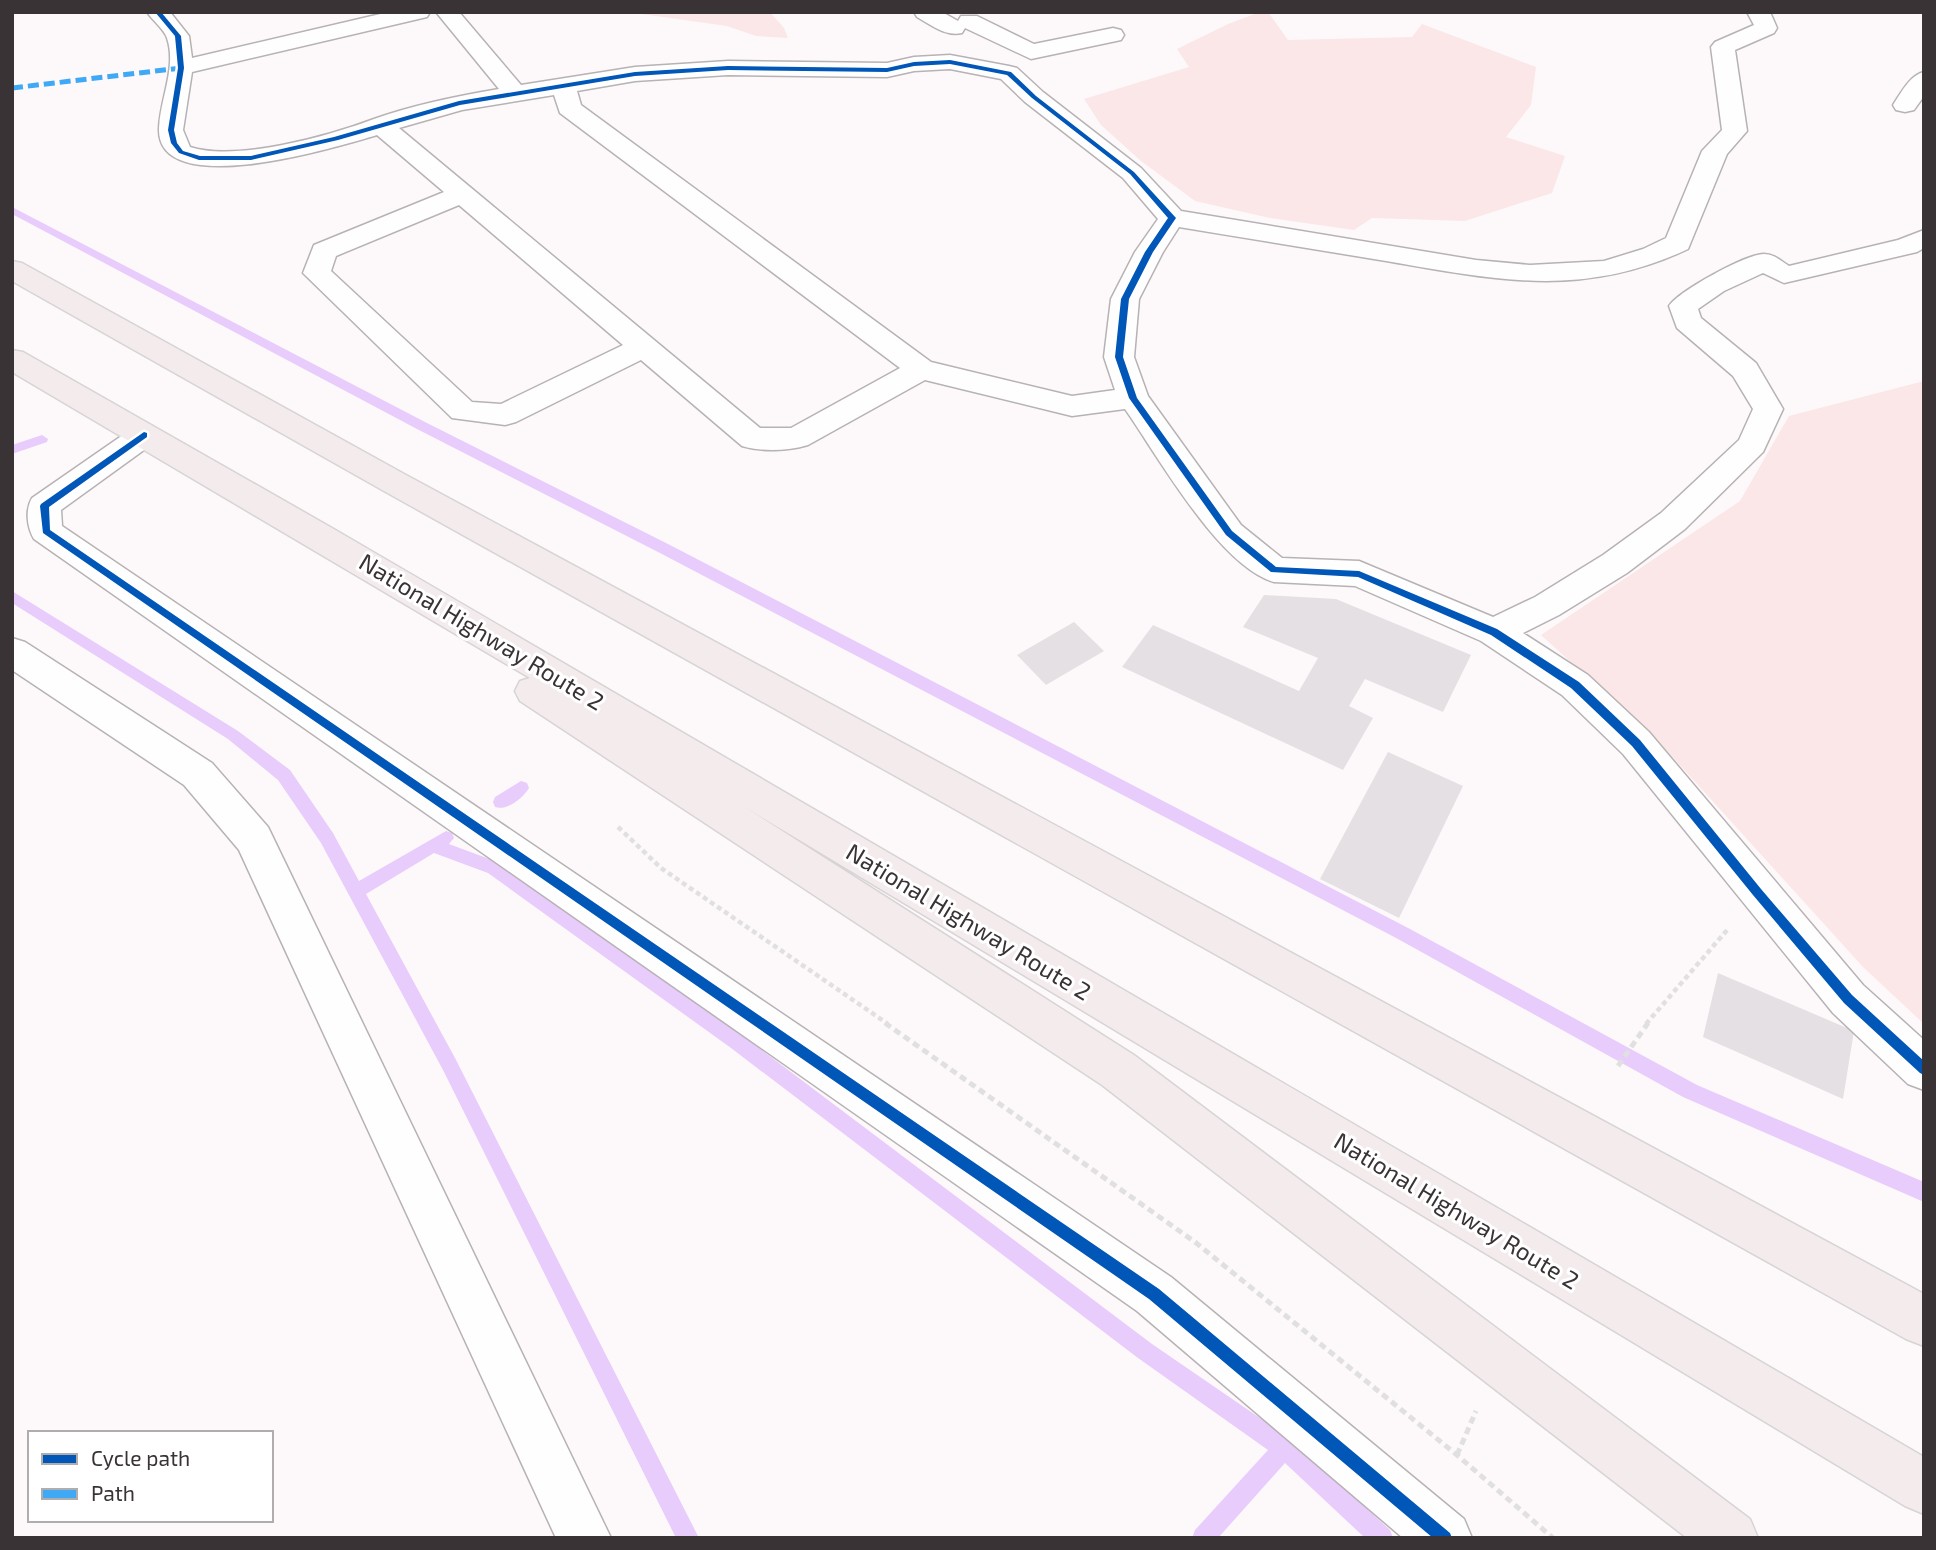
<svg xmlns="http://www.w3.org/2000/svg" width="1936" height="1550" font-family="'Exo 2',sans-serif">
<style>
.green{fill:#fbe7e7}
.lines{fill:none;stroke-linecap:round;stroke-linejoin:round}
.stream{fill:#e7ccfc;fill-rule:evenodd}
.building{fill:#e5e0e3}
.minor-casing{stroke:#b7b2b4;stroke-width:3}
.highway-casing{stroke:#d7d4d5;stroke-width:3}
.path-far1{stroke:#e1e0e0;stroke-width:4.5;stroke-dasharray:5 3.5;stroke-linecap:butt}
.path{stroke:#e1e0e0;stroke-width:5;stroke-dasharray:7 4.5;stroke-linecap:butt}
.minor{fill:#fffefe;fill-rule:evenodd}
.highway{fill:#f4ebed;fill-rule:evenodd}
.quiet{stroke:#3fa9f5;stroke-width:5;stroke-dasharray:11 5;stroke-linecap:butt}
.cycleway-casing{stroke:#fff;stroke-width:5}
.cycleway{fill:#0057b8;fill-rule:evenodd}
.labels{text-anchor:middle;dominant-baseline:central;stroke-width:6;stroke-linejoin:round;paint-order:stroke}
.street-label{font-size:24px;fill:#3a3336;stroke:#fff}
</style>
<rect width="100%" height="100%" fill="#fdf9fb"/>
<g class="green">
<path d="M627 12H770L784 28 788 38 756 36 727 26Z"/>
<path d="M1260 12H1268L1288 40 1412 37 1422 24 1536 67 1531 105 1506 137 1565 156 1552 193 1465 221 1372 218 1354 230 1270 218 1195 201 1141 161 1101 125 1084 99 1189 67 1177 49 1228 24Z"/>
<path d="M1924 381V1024L1863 967 1658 741 1541 635 1740 501 1789 416Z"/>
</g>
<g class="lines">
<g class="stream">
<path d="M12 207 427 423 668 544 1410 929 1697 1085 1924 1182V1202L1683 1097 1398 939 658 552 417 429 12 214Z"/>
<path d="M42 435 48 439 47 442 12 454V445Z"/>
<path d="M12 591 238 731 290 770 333 833 359 881 446 831 452 833 454 838 449 844 500 863 743 1036 1152 1344 1292 1440 1390 1530 1393 1538H1365L1285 1463 1218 1538H1192L1195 1530 1268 1450 1138 1358 731 1048 488 873 434 853 366 894 455 1058 699 1538H676L443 1070 321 843 278 780 228 739 12 603Z"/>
<path d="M521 781 527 783 529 788C523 798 507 811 495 807L493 802 495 797Z"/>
</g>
</g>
<g class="building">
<path d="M1264 595 1336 599 1471 655 1443 712 1365 679 1349 706 1373 718 1343 770 1122 667 1153 625 1299 691 1318 658 1243 627Z"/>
<path d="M1074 622 1104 651 1046 685 1017 655Z"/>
<path d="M1388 752 1463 786 1399 918 1320 879Z"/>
<path d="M1718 973 1854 1031 1843 1099 1703 1037Z"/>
</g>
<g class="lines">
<defs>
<g id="minor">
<path d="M147 12H170L189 36 192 58 389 12H430L427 17 192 72 183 130 190 147C236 162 329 136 374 119 413 105 457 96 499 89L436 12H459L521 85 635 67 728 61 887 63 914 57 950 55 1009 66 1017 68 1043 92 1141 168 1181 211 1476 260 1530 265 1604 261 1643 249 1666 238 1702 151 1722 130 1711 47 1715 42 1754 25 1747 12H1770L1777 28 1774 33 1735 50 1747 131 1727 154 1688 249C1580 300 1492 279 1380 260 1313 249 1246 238 1179 227L1163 252 1139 299 1134 357 1148 396 1241 525 1282 558 1359 561 1493 617 1535 597 1603 555 1661 513 1739 440 1753 409 1733 376 1677 328 1669 306C1679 291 1746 254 1764 254 1774 254 1781 261 1789 266L1898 240 1924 230V248L1917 252 1784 283 1763 273 1724 291 1698 309 1701 318 1756 363 1783 409 1763 452 1685 529 1627 573 1559 615 1523 633 1588 675 1649 732 1863 985 1924 1040V1090L1908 1084 1833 1013 1623 754 1562 695 1481 641 1355 586 1274 582C1219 566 1158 456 1125 409L1072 416 925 380 808 445C788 451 762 452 742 446L641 360 516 422 505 425 452 418 303 273 314 245 444 192 377 135C340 146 156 203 159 128 160 99 177 67 167 38 164 29 152 20 147 12ZM950 69 1001 79 1025 102 1123 178 1158 219 1135 252 1111 299 1104 357 1115 390 1072 396 931 362 581 105 577 91 635 81 728 75 887 77 914 71ZM554 95 560 113 900 368 791 428H760L399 128 462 110ZM459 205 623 345 501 404 472 402 331 271 336 256Z"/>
<path d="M914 12H942L958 21 961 16H977L1034 44 1113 28 1121 30 1124 35 1121 40 1031 59 965 28 962 33C946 37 931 25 917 17Z"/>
<path d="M1924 72V96L1914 110 1905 112 1896 110 1893 105C1901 93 1910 75 1924 72Z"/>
<path d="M144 425 155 428 160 435 155 442 61 510 62 526 1171 1277 1464 1519 1472 1538H1403L1137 1311 34 539C27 527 25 510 32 498L133 428Z"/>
<path d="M12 638 25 642 212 763 268 827 611 1538H556L239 850 184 785 12 670Z"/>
</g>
<g id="highway">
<path d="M12 261 22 263 406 475 1924 1294V1346L1906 1339 384 491 12 281Z"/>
<path d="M12 350 23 352 332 528 1924 1457V1514L1905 1506 743 806 1134 1055 1750 1519 1758 1538H1687L1102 1085 520 701 515 691 520 681 530 678 12 372Z"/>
</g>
</defs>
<use href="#minor" class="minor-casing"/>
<use href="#highway" class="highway-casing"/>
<g class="path-far1">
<path d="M618 827 661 868 888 1024"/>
<path d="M1646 1024 1728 929"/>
</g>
<g class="path">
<path d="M885 1023 1195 1242 1457 1455 1553 1538"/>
<path d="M1618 1066 1648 1023"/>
<path d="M1457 1455 1476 1411"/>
</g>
<use href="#minor" class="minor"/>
<use href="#highway" class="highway"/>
<path class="quiet" d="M12 88 181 68"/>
<defs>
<g id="cycleway">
<path d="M155 12H161L181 36 184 68 174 130 177 143 183 151 200 156H251L334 137 459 101 635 72 728 66 887 68 914 62 950 60 1011 72 1036 96 1134 172 1176 218 1153 252 1129 299 1123 357 1137 398 1232 531 1276 567 1359 571 1497 629 1579 682 1640 740 1761 889 1852 995 1924 1061V1075L1920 1073 1844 1003 1753 895 1632 746 1571 688 1491 635 1358 577 1271 572 1226 535 1129 398 1115 357 1121 299 1145 252 1168 218 1130 174 1032 98 1007 75 950 64 914 66 887 72 728 70 635 76 460 105 338 140 251 160H199L179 153 171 143 168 130 178 68 175 36Z"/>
<path d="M144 432 147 433V437L49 507 50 530 1159 1289 1450 1533 1452 1538H1433L1149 1299 43 533 40 506 41 504Z"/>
</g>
</defs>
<use href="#cycleway" class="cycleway-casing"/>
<use href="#cycleway" class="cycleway"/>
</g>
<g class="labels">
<g class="street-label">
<text transform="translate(482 631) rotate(31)">National Highway Route 2</text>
<text transform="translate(969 921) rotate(31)">National Highway Route 2</text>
<text transform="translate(1457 1210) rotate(31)">National Highway Route 2</text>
</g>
</g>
<rect width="1936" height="1550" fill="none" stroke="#3a3336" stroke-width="28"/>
<rect x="28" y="1431" width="245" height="91" fill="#ffffff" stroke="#b0adaf" stroke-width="2"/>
<rect x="42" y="1454" width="35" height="10" fill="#0057b8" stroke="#b0adaf" stroke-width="2"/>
<text x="91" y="1466" font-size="21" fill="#3a3336">Cycle path</text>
<rect x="42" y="1489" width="35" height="10" fill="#3fa9f5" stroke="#b0adaf" stroke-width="2"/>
<text x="91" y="1501" font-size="21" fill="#3a3336">Path</text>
</svg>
